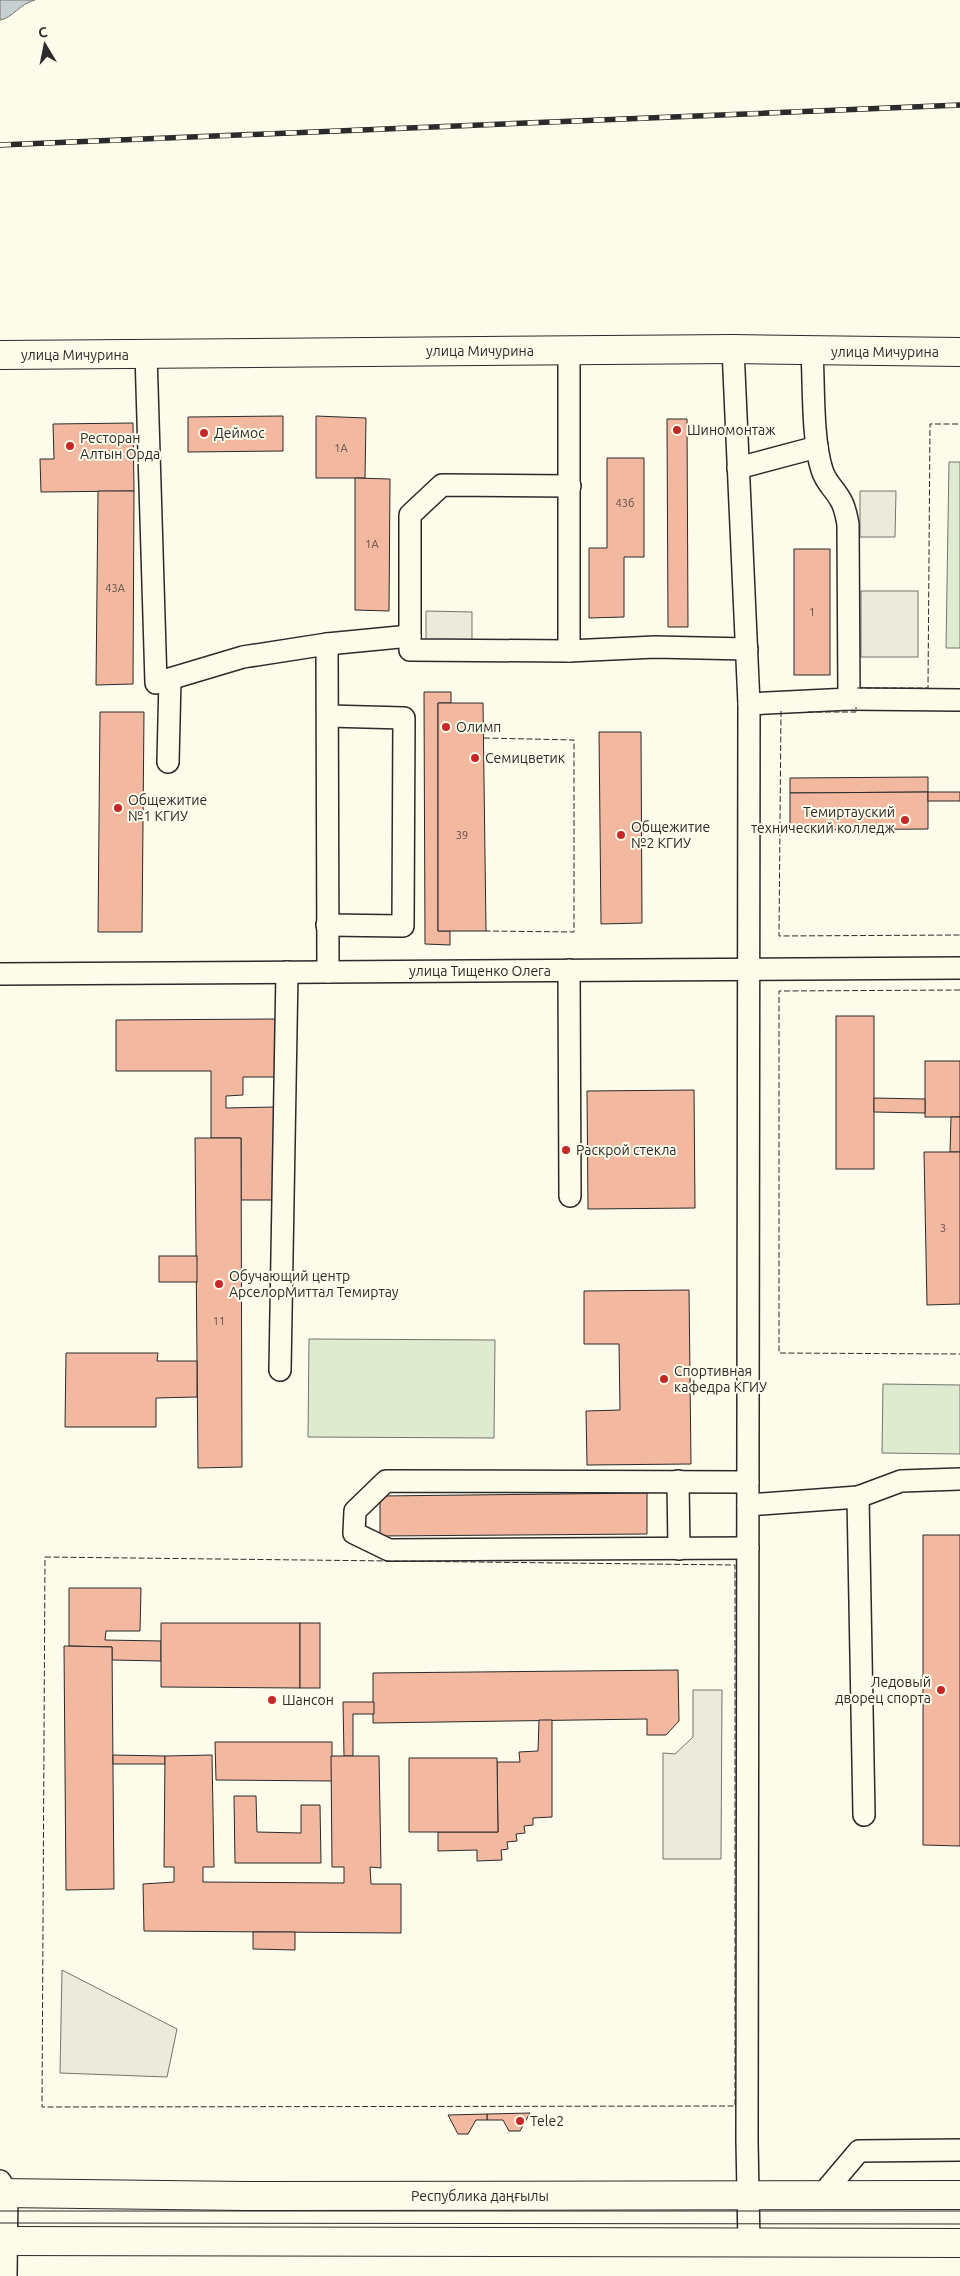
<svg xmlns="http://www.w3.org/2000/svg" width="960" height="2276" font-family="Ubuntu,sans-serif">
<style>
.green{fill:#deebd1;stroke:#74746e}
.parking{fill:#eceadb;stroke:#74746e}
.water{fill:#c7d0d0;stroke:#74746e}
.building{fill:#f2b8a0;stroke:#2b2b2b}
.lines{fill:none;stroke-linecap:round;stroke-linejoin:round}
.minor-casing{stroke:#2b2b2b;stroke-width:24}
.major-casing{stroke:#2b2b2b;stroke-width:30}
.minor{stroke:#fdfbea;stroke-width:21}
.major{stroke:#fdfbea;stroke-width:28}
.tram{stroke:#2b2b2b;stroke-width:1}
.rail-casing{stroke:#2b2b2b;stroke-width:5.5}
.rail{stroke:#fdfbea;stroke-width:4;stroke-dasharray:11;stroke-linecap:butt}
.fence{stroke:#2b2b2b;stroke-width:1;stroke-dasharray:6 2.5;stroke-linecap:butt}
.poi-dot{fill:#c62828;stroke:#fdfbea;stroke-width:2}
.labels{text-anchor:middle;dominant-baseline:central;stroke-width:4;stroke-linejoin:round;paint-order:stroke}
.number-label{font-size:11px;fill:#5d4e48}
.street-label{font-size:14px;fill:#2b2b2b;stroke:#fdfbea}
.poi-label{font-size:14px;fill:#2b2b2b;stroke:#fdfbea;text-anchor:start}
</style>
<rect width="100%" height="100%" fill="#fdfbea"/>
<g class="green">
<path d="M949 462H960V648H946Z"/>
<path d="M309 1339 495 1340 494 1438 308 1437Z"/>
<path d="M883 1384 960 1385V1454L882 1453Z"/>
</g>
<g class="parking">
<path d="M860 491H896L895 537H860Z"/>
<rect x="861" y="591" width="57" height="66"/>
<path d="M426 611 472 612V645H426Z"/>
<path d="M693 1690H722L721 1859H663V1753L675 1754 693 1737Z"/>
<path d="M62 1970 177 2029 167 2077 60 2073Z"/>
</g>
<path class="water" d="M0 0H35C19 4 13 18 0 20Z"/>
<g class="building">
<path d="M283 416V451L188 452V417Z"/>
<path d="M316 416 366 418 365 478H316Z"/>
<path d="M667 419H687L688 627H668Z"/>
<path d="M133 423 134 491 41 492 40 459H54L53 424Z"/>
<path d="M607 458H644V557H624V617L589 618V548H607Z"/>
<path d="M355 478 390 479 389 611 355 610Z"/>
<path d="M98 491H134L133 684 96 685Z"/>
<rect x="794" y="549" width="36" height="126"/>
<path d="M424 692H451V703H438V931H450V945L425 944Z"/>
<path d="M438 703H483L486 931H438Z"/>
<path d="M100 712H144L142 932H98Z"/>
<path d="M599 732H641L642 923 601 924Z"/>
<path d="M928 777V792L790 793V778Z"/>
<path d="M928 792V829L790 830V793Z"/>
<rect x="928" y="792" width="32" height="9"/>
<rect x="836" y="1016" width="38" height="153"/>
<path d="M275 1019V1077H243V1095L226 1096V1108L276 1107 277 1200H241V1138H211V1071H116V1020Z"/>
<rect x="925" y="1061" width="35" height="56"/>
<path d="M694 1090 695 1208 588 1209 587 1091Z"/>
<path d="M874 1098 925 1099V1113L874 1112Z"/>
<path d="M951 1117H960V1152H950Z"/>
<path d="M195 1138H241L242 1467 198 1468Z"/>
<path d="M924 1152H960V1304L927 1305Z"/>
<rect x="159" y="1256" width="38" height="26"/>
<path d="M689 1290 691 1464 587 1465 586 1411 620 1410 619 1344H584V1291Z"/>
<path d="M66 1353H158L157 1361H197V1397L156 1398V1427H65Z"/>
<path d="M647 1493V1534L380 1536V1496Z"/>
<path d="M923 1535H960V1846L923 1845Z"/>
<path d="M69 1588H141L140 1631H106L105 1640 161 1641V1661L112 1660V1647L69 1646Z"/>
<path d="M161 1623H300V1688L161 1687Z"/>
<rect x="300" y="1623" width="20" height="65"/>
<path d="M64 1646 112 1647 114 1889 66 1890Z"/>
<path d="M678 1670 679 1721 666 1735H647V1719L373 1723V1673Z"/>
<path d="M343 1702H374V1714H353V1756H344Z"/>
<path d="M539 1720H552V1817L533 1818V1825L524 1826 525 1833 516 1834 517 1841 507 1842 508 1849 501 1850 502 1860 477 1861V1850L438 1851V1832H498L497 1762H520L519 1752 538 1751Z"/>
<path d="M215 1742H332V1781L216 1780Z"/>
<path d="M113 1755 165 1756V1764H113Z"/>
<path d="M212 1755 214 1867H203V1882L344 1883V1867H332L331 1756H379L381 1868 370 1867 371 1884H401V1933L144 1931 143 1884 174 1882V1867H164L165 1756Z"/>
<path d="M409 1758H497L498 1832H409Z"/>
<path d="M234 1796H256L257 1832 301 1833V1805H320L321 1863H235Z"/>
<path d="M253 1932H295V1950L253 1949Z"/>
<path d="M530 2113 520 2131H509L503 2120H487V2114Z"/>
<path d="M487 2114V2120H476L468 2134H458L448 2115Z"/>
</g>
<g class="lines">
<defs>
<g id="minor">
<path d="M733 349 749 704 747 2141 749 2243"/>
<path d="M569 351V651L655 647 747 649"/>
<path d="M146 354 156 683 243 657 327 644 410 636"/>
<path d="M738 468 817 447"/>
<path d="M327 644 328 972"/>
<path d="M569 651 410 650V515L442 485 570 486"/>
<path d="M849 699 960 700"/>
<path d="M749 704 849 699 848 524C846 515 845 506 840 499 834 488 826 483 822 470 812 439 814 385 812 352"/>
<path d="M168 762 170 679"/>
<path d="M327 925 403 926 404 718 328 716"/>
<path d="M569 970 570 1196"/>
<path d="M0 974 960 968"/>
<path d="M280 1370 287 972"/>
<path d="M678 1481 679 1549"/>
<path d="M858 1497 864 1815"/>
<path d="M748 1505 858 1497 901 1481 960 1479"/>
<path d="M748 1548 389 1550 354 1533 355 1511 386 1481 748 1482"/>
<path d="M0 2181 7 2193 6 2276"/>
<path d="M821 2196 859 2151 960 2150"/>
</g>
<g id="major">
<path d="M0 355 733 349 960 352"/>
<path d="M0 2193 246 2196 960 2195"/>
<path d="M0 2241 960 2243"/>
</g>
</defs>
<use href="#minor" class="minor-casing"/>
<use href="#major" class="major-casing"/>
<use href="#minor" class="minor"/>
<use href="#major" class="major"/>
<g class="tram">
<path d="M0 2211H960"/>
<path d="M0 2223 960 2224"/>
</g>
<defs>
<path id="rail" d="M0 145 960 105"/>
</defs>
<use href="#rail" class="rail-casing"/>
<use href="#rail" class="rail"/>
<g class="fence">
<path d="M857 688H928L930 424H960"/>
<path d="M781 711 779 936 960 935"/>
<path d="M808 712H856V707"/>
<path d="M484 738 574 740V932L486 931"/>
<path d="M960 990 779 991V1353L960 1354"/>
<path d="M45 1557 735 1565V2106L42 2107Z"/>
</g>
</g>
<g class="poi-dot">
<circle cx="677" cy="430" r="5"/>
<circle cx="204" cy="433" r="5"/>
<circle cx="70" cy="446" r="5"/>
<circle cx="446" cy="727" r="5"/>
<circle cx="475" cy="758" r="5"/>
<circle cx="118" cy="808" r="5"/>
<circle cx="905" cy="820" r="5"/>
<circle cx="621" cy="835" r="5"/>
<circle cx="566" cy="1150" r="5"/>
<circle cx="219" cy="1284" r="5"/>
<circle cx="664" cy="1379" r="5"/>
<circle cx="941" cy="1690" r="5"/>
<circle cx="272" cy="1700" r="5"/>
<circle cx="520" cy="2121" r="5"/>
</g>
<g class="labels">
<g class="number-label">
<text x="341" y="448">1А</text>
<text x="625" y="503">43б</text>
<text x="372" y="544">1А</text>
<text x="115" y="588">43А</text>
<text x="812" y="612">1</text>
<text x="462" y="835">39</text>
<text x="943" y="1228">3</text>
<text x="219" y="1321">11</text>
</g>
<g class="street-label">
<text x="480" y="351">улица Мичурина</text>
<text x="885" y="352">улица Мичурина</text>
<text x="75" y="355">улица Мичурина</text>
<text x="480" y="971">улица Тищенко Олега</text>
<text x="480" y="2196">Республика даңғылы</text>
</g>
<g class="poi-label">
<text x="687" y="430">Шиномонтаж</text>
<text x="214" y="433">Деймос</text>
<text x="80" y="438">Ресторан<tspan x="80" dy="16">Алтын Орда</tspan></text>
<text x="456" y="727">Олимп</text>
<text x="485" y="758">Семицветик</text>
<text x="128" y="800">Общежитие<tspan x="128" dy="16">№1 КГИУ</tspan></text>
<text x="895" y="812" text-anchor="end">Темиртауский<tspan x="895" dy="16">технический колледж</tspan></text>
<text x="631" y="827">Общежитие<tspan x="631" dy="16">№2 КГИУ</tspan></text>
<text x="576" y="1150">Раскрой стекла</text>
<text x="229" y="1276">Обучающий центр<tspan x="229" dy="16">АрселорМиттал Темиртау</tspan></text>
<text x="674" y="1371">Спортивная<tspan x="674" dy="16">кафедра КГИУ</tspan></text>
<text x="931" y="1682" text-anchor="end">Ледовый<tspan x="931" dy="16">дворец спорта</tspan></text>
<text x="282" y="1700">Шансон</text>
<text x="530" y="2121">Tele2</text>
</g>
</g>
<g transform="translate(45 45) rotate(350)" stroke="#fdfbea" stroke-width="4" paint-order="stroke">
<path d="M0-4L9 19L0 12L-9 19Z" fill="#2b2b2b"/>
<text y="-8" font-size="14" font-weight="bold" text-anchor="middle" fill="#2b2b2b">С</text>
</g>
</svg>
